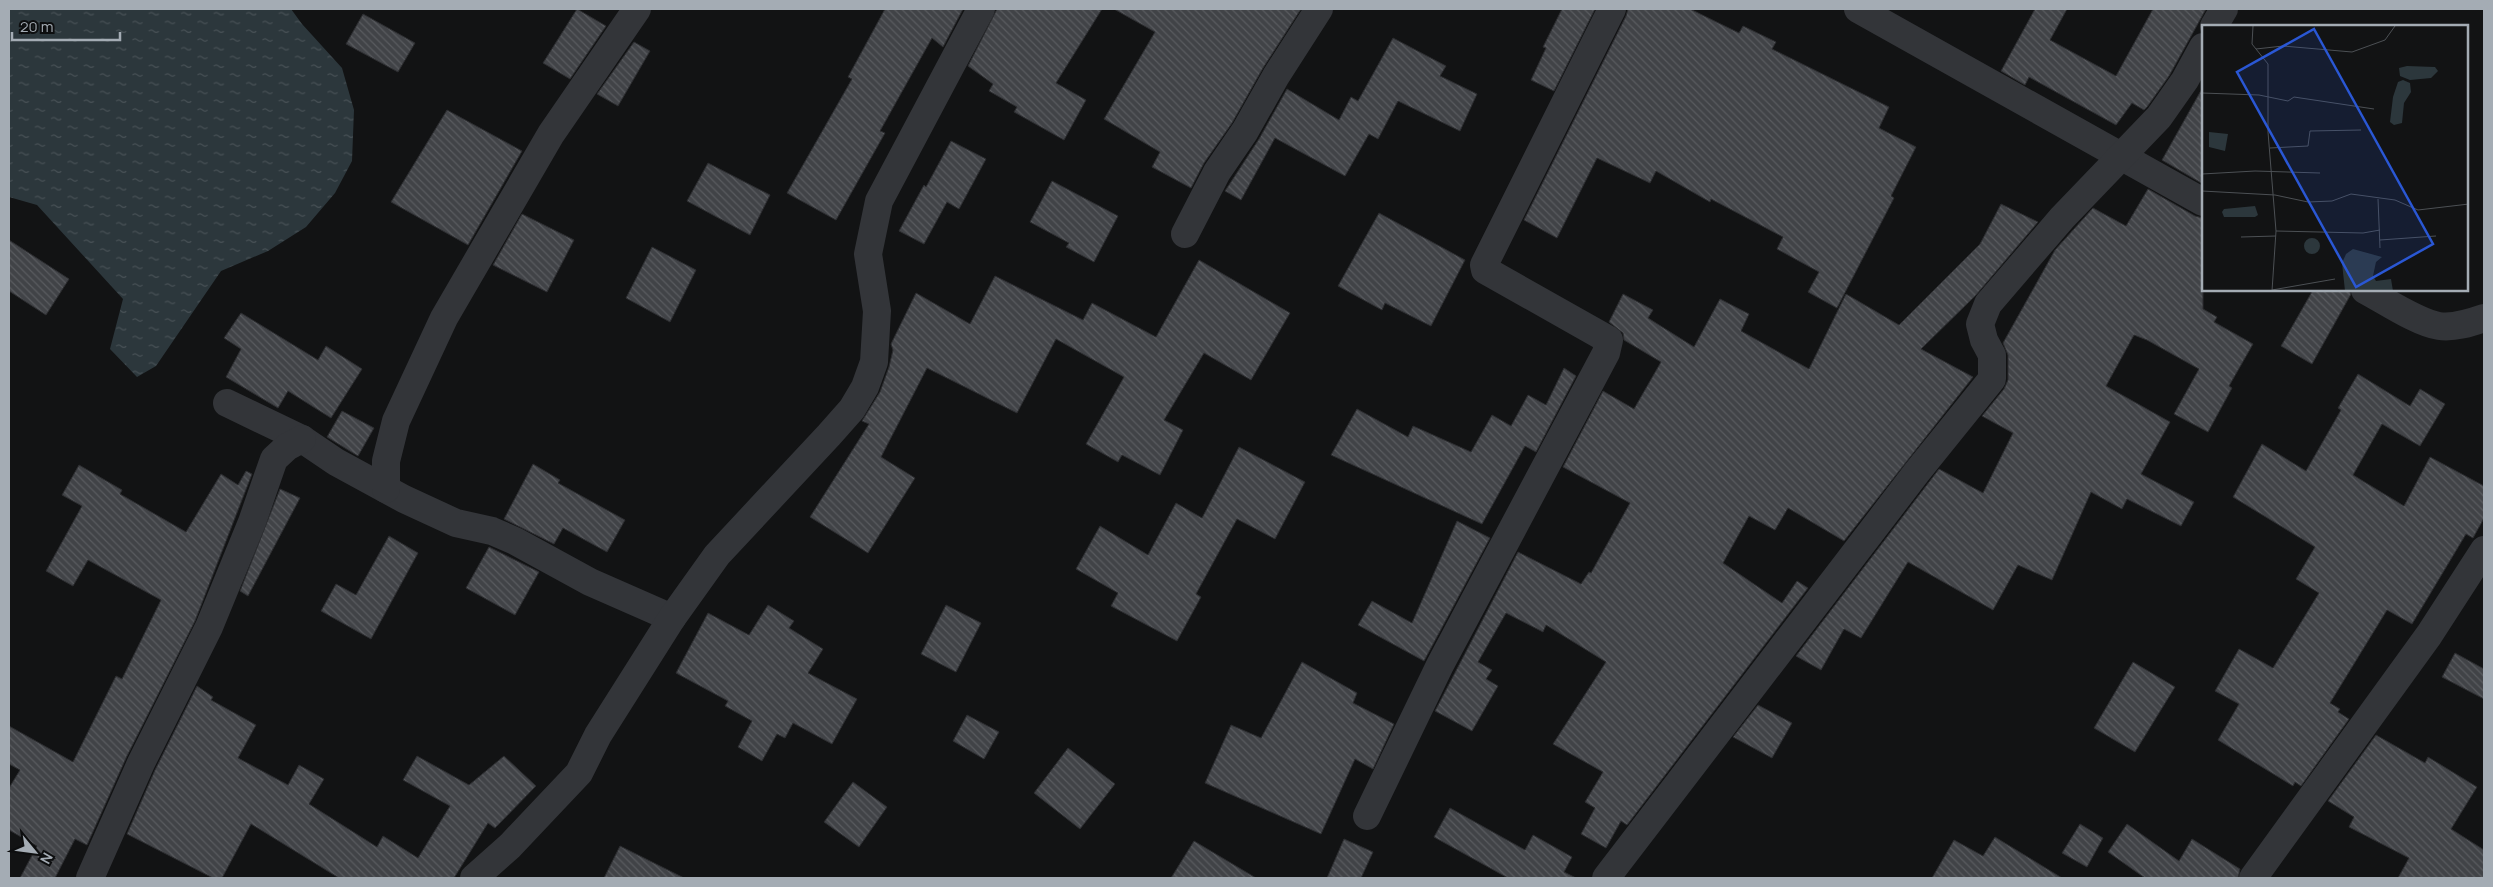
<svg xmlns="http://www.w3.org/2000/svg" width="2493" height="887" font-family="Manrope,sans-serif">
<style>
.water{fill:url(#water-ripples)}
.building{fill:url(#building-back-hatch);stroke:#2c2d30}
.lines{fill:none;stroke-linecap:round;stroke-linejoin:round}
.street{stroke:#333539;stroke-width:28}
.inset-road{fill:none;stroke:#4c5054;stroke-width:1}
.view{fill:#2a57d4;fill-opacity:0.15;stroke:#2a57d4;stroke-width:2.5}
.inset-edge{fill:none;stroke:#a4acb4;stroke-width:2.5}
</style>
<defs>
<pattern id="water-ripples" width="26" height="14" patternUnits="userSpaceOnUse" patternTransform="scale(1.25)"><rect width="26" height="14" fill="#2c373c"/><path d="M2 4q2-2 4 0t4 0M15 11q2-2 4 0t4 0" fill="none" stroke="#485156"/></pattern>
<pattern id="building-back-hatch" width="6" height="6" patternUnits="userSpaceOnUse" patternTransform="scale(1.25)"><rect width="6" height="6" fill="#414347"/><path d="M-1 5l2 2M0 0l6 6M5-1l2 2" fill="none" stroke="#595b5f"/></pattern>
</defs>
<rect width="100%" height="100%" fill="#121314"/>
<path class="water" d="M9 9H291L302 24 342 68 354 110 352 161 335 193 306 227 268 251 221 271 156 366 137 377 110 349 123 299 37 205 9 197Z"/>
<g class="building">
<path d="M577 9 606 26 570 79 543 63Z"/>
<path d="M885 9H963L943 47 932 38 880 131 885 133 836 220 787 193 852 79 848 77Z"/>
<path d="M997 9H1102L1056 83 1086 100 1064 140 1014 112 1017 107 989 91 993 84 968 66Z"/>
<path d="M1114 9H1301L1263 68 1232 123 1204 163 1191 188 1152 167 1160 152 1104 119 1155 32Z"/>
<path d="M1562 9H1595L1554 91 1531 80 1546 48 1543 47Z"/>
<path d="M1628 9H1690L1739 33 1743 26 1776 42 1772 49 1889 107 1879 128 1916 147 1891 196 1894 198 1837 308 1808 292 1819 272 1777 249 1783 237 1711 199 1710 202 1656 171 1650 183 1597 158 1557 238 1524 220 1626 16Z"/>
<path d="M2035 9H2067L2050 40 2116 76 2153 9H2206L2169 76 2147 107 2144 110 2132 103 2116 125 2029 77 2025 85 2001 71Z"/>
<path d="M363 14 415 43 398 72 346 44Z"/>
<path d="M1393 38 1446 66 1440 76 1477 94 1460 131 1398 101 1378 139 1369 134 1345 176 1275 138 1241 200 1225 191 1259 139 1287 89 1339 120 1351 97 1358 101Z"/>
<path d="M634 42 650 51 618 106 597 94Z"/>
<path d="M2203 87V184L2162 160Z"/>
<path d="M447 110 522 151 468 245 391 202Z"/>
<path d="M951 141 986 159 959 209 947 202 924 244 899 231 924 185 926 187Z"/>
<path d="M708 163 770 195 750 235 687 201Z"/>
<path d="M1052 181 1118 216 1094 262 1066 247 1069 243 1030 222Z"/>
<path d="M2148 189 2195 216 2203 218V309L2217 317 2214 322 2253 344 2229 386 2232 388 2208 432 2174 414 2199 369 2147 340 2134 335 2106 386 2170 422 2141 474 2194 502 2181 526 2127 499 2122 509 2091 492 2052 580 2018 565 1993 610 1908 562 1861 638 1844 629 1821 670 1796 656 1939 469 1983 493 2013 433 1982 416 2004 389 2008 380V355L2003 343 2055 250 2093 208 2126 226Z"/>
<path d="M2001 204 2038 222 1976 295 1921 349 1973 377 1844 541 1788 508 1775 530 1749 516 1723 563 1782 603 1797 581 1808 588 1627 825 1621 821 1606 848 1581 834 1595 808 1585 802 1603 772 1553 744 1606 662 1546 625 1543 632 1506 613 1478 662 1492 670 1486 679 1498 686 1472 731 1435 711 1518 552 1581 584 1589 572 1591 573 1630 503 1563 467 1603 391 1634 409 1661 362 1624 340 1623 333 1609 322 1623 294 1653 310 1648 318 1694 347 1720 299 1749 314 1741 331 1809 369 1846 294 1899 325 1980 244Z"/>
<path d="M1379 213 1465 260 1431 326 1385 303 1382 310 1338 286Z"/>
<path d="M522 214 574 240 547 292 493 265Z"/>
<path d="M9 240 69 279 46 315 9 291Z"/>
<path d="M652 247 696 270 670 322 626 298Z"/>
<path d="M1199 260 1290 313 1251 380 1204 353 1164 420 1183 430 1160 475 1122 455 1118 462 1086 444 1124 377 1056 339 1017 413 927 368 881 457 915 478 868 553 810 517 869 424 862 421 880 392 889 367 893 350 891 344 916 293 970 324 995 276 1083 320 1092 303 1156 337Z"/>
<path d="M2313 290H2349L2351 294 2312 364 2281 346Z"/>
<path d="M241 313 318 360 326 346 362 369 331 418 288 391 278 408 226 377 241 349 224 338Z"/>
<path d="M1564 368 1576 376 1536 452 1525 446 1482 524 1331 455 1357 409 1408 437 1413 426 1471 452 1492 415 1511 426 1528 395 1546 405Z"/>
<path d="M2358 374 2410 406 2420 389 2445 404 2420 446 2382 424 2353 475 2404 506 2430 457 2484 486V518L2473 538 2466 534 2412 624 2387 610 2330 703 2340 709 2338 712 2349 719 2301 786 2295 782 2293 786 2218 740 2239 704 2215 691 2239 649 2273 668 2319 593 2296 579 2315 547 2233 497 2262 444 2306 471 2341 410 2338 408Z"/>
<path d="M342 411 374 428 358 456 327 437Z"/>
<path d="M1239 447 1305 482 1275 539 1237 519 1196 594 1201 597 1177 641 1111 606 1118 593 1076 569 1100 526 1148 555 1176 503 1202 518Z"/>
<path d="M533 464 560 480 558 483 625 520 607 552 563 528 554 544 504 519Z"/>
<path d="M79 465 122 490 120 494 186 532 221 474 238 485 246 471 252 474 195 621 127 756 87 845 75 839 55 878H20L37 846 9 830V788L20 770 9 764V726L73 762 116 676 122 679 161 600 88 560 73 586 46 571 82 506 62 495Z"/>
<path d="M280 489 300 498 248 596 240 591Z"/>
<path d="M1457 521 1490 538 1424 661 1358 625 1372 601 1412 623Z"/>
<path d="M389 536 418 553 371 639 321 611 336 584 356 595Z"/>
<path d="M489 547 539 572 515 615 466 588Z"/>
<path d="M768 605 794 621 789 628 823 649 808 673 857 699 832 744 793 723 785 738 777 734 762 761 738 747 752 721 725 706 728 701 676 673 708 613 749 635Z"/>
<path d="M946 605 981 623 956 672 921 654Z"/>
<path d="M2455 653 2484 669V699L2442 677Z"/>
<path d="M1302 662 1357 693 1353 703 1394 724 1373 769 1355 759 1321 834 1205 783 1231 725 1261 738Z"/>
<path d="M2133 662 2175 687 2135 752 2094 728Z"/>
<path d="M197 686 213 697 211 700 256 725 238 758 288 785 299 765 324 779 309 804 377 847 383 836 418 858 450 806 403 780 417 756 469 785 504 756 536 786 495 828 488 823 454 878H339L251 824 222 878H213L127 834 155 770Z"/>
<path d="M1758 705 1792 723 1772 758 1733 737Z"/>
<path d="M967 715 999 732 984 759 953 741Z"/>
<path d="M2376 735 2425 763 2428 757 2477 787 2451 829 2484 850V878H2398L2409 858 2349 827 2354 817 2328 801Z"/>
<path d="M1068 748 1115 784 1080 829 1034 793Z"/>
<path d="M853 782 887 807 859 847 824 822Z"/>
<path d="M1450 808 1525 850 1533 835 1572 857 1564 872 1576 878H1508L1434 837Z"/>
<path d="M2080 824 2103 838 2087 867 2062 853Z"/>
<path d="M2127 824 2179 861 2192 839 2240 869 2238 878H2145L2108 852Z"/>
<path d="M1995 837 2062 878H1932L1954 840 1983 856Z"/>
<path d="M1344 839 1373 852 1361 878H1327Z"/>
<path d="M1194 841 1256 878H1171Z"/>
<path d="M620 846 684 878H604Z"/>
</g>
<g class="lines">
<g class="street">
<path d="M1858 9 2203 202"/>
<path d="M2214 26 2224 9"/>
<path d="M1185 234 1217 172 1245 131 1276 76 1319 9"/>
<path d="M2365 290C2384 300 2418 323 2439 326 2454 328 2470 323 2484 318"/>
<path d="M227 403 302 439 336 462 404 499 456 523 492 531 515 541 590 582 672 618"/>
<path d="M386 489V461L396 421 444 318 551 134 637 9"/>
<path d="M1367 816 1440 665 1606 353 1609 340 1485 270 1484 265 1612 9"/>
<path d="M90 878 141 763 209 627 252 522 274 459 287 447 302 439"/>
<path d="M474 878 510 846 579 773 598 735 672 618 717 555 829 435 852 409 865 387 874 362 877 311 868 254 879 201 981 9"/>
<path d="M1606 878 1917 472 1992 379V355L1984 340 1980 324 1988 304 2062 218 2159 117 2185 80 2203 47"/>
<path d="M2253 878 2429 635 2484 550"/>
</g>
</g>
<g transform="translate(2202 25)">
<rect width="266" height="266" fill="#121314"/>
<path d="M205 41 233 42 236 46 229 53 208 55 198 51 197 43ZM201 55 208 58 209 67 202 78 200 98 192 100 188 97 191 72 196 57ZM7 107 26 109 23 126 7 122ZM53 181 56 190 53 192H22L20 187 22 184ZM102 221a8 8 0 1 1 16 0a8 8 0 1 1-16 0ZM151 224 180 232 174 237 171 251 174 256 189 254 191 266H143L140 238 144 229Z" fill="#2c373c"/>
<path class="inset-road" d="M51 1 50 19 66 39V107L74 206 70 266M54 24 81 21 150 27 183 15 193 1M0 68 57 70 86 76 92 72 172 84M68 123 106 121 108 106 159 105M0 149 53 146 118 148M0 166 73 170 106 177 130 176 149 169 193 175 216 185 267 179M176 174 178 223M74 206 161 208 178 205M39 212 74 211M178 215 234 211M70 265 133 254"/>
<path class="view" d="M112 4 231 219 154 262 35 47Z"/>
<rect width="266" height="266" class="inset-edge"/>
</g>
<rect width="2493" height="887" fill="none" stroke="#a4acb4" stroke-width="20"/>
<g transform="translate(35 852) rotate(119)" stroke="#0d0e0f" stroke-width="4" paint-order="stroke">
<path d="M0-4L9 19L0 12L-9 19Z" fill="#a4acb4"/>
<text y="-8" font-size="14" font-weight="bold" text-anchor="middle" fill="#a4acb4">N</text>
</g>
<path d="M12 32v8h108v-8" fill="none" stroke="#a4acb4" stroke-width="2.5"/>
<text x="20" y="32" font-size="15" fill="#a4acb4" stroke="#0d0e0f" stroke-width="4" paint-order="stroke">20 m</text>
</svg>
